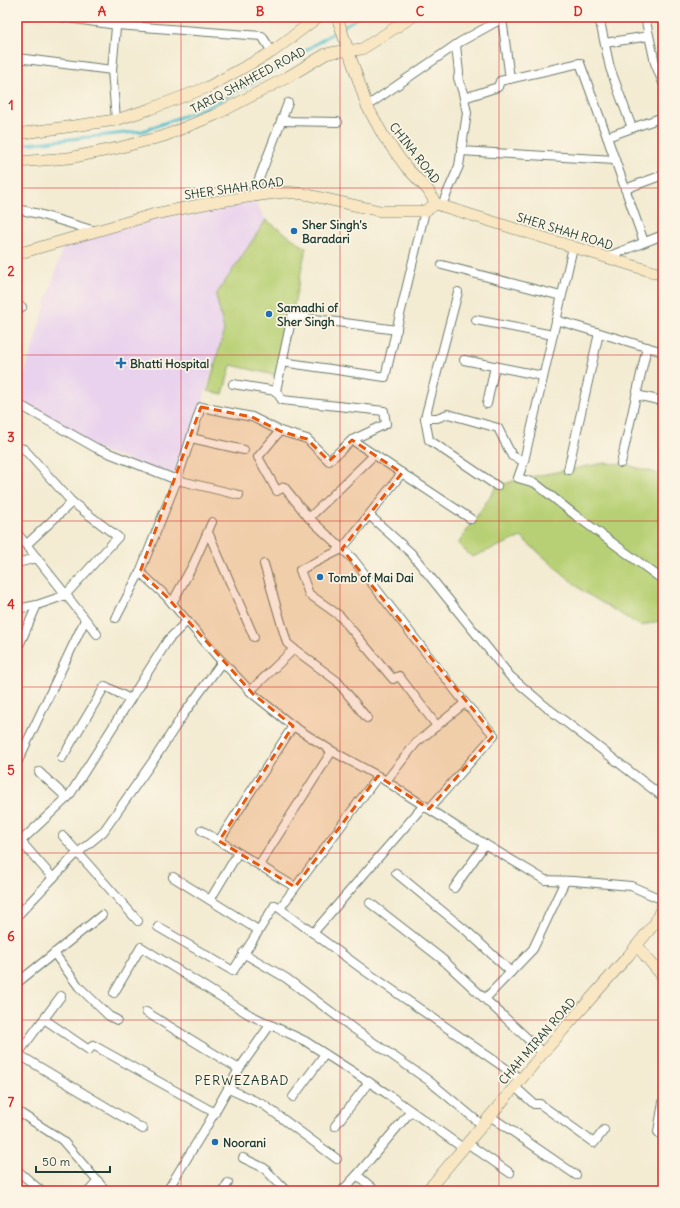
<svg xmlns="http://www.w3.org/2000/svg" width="680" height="1208" font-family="Delius,sans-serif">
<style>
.built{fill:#e9d2ed}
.green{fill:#b8d075;stroke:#6c8654}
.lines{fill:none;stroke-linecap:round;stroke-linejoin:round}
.stream{stroke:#56c1d0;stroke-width:3}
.street-casing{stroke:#697a6b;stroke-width:10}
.secondary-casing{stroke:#697a6b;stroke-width:12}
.street{stroke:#fff;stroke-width:8}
.secondary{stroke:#f9e7c3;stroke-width:11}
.marked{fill:#e8590c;fill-opacity:0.2;stroke:#e8590c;stroke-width:3;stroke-dasharray:8 5;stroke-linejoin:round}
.grid{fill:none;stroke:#d62828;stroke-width:1;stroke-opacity:0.55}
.poi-dot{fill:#1f6fb2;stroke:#fcf5e5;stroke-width:1.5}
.labels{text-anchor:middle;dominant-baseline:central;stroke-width:3.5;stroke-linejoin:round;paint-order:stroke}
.street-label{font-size:12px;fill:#1f3d34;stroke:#fcf5e5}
.poi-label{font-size:12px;font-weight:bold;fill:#1f3d34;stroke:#fcf5e5;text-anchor:start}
.neighbourhood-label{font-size:13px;letter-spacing:1px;fill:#1f3d34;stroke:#fcf5e5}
.neatline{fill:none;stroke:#d62828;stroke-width:1.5}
.grid-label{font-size:13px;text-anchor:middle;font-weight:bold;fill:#d62828}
</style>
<rect width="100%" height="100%" fill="#fcf5e5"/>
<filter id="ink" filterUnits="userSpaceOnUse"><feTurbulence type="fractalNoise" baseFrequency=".025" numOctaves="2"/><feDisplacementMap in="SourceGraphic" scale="8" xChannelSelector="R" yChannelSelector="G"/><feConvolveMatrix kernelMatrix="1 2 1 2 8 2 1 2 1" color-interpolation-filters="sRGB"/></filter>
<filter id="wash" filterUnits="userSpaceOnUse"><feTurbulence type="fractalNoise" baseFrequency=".012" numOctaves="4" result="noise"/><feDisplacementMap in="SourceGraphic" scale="16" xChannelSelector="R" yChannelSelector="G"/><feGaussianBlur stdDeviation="0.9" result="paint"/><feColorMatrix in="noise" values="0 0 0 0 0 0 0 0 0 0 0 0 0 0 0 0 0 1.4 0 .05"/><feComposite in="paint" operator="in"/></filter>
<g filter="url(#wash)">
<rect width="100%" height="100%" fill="#f3ebd2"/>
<path class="built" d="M252 197 266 220 216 295 224 330 201 407 177 480 96 448 24 405 18 396 64 243 164 213Z"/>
<g class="green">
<path d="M266 220 306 248 279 376 231 365 223 394 208 391 224 330 216 295Z"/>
<path d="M604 463 624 464 663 475V627L658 621 641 626 584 592 521 537 472 557 458 544 497 486 520 479Z"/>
</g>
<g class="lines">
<g class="stream">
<path d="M343 27 358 17"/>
<path d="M17 145 143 131 212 105 273 71 338 30"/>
</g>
</g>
</g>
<g filter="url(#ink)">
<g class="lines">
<defs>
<g id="street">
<path d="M61 17 117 25 262 36 272 52"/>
<path d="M599 17 610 68 632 128"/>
<path d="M645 17 655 63 663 83"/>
<path d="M502 18 510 79"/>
<path d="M605 43 649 36"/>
<path d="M17 58 112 70"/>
<path d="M464 98 498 87 500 81 580 63 607 137 644 242"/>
<path d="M367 106 460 42 505 17"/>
<path d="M116 120 112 70 117 17"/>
<path d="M281 121 338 122"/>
<path d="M607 137 663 117"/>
<path d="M461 151 615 160"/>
<path d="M625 189 663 175"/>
<path d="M252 197 288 103"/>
<path d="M441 207 459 166 467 113 463 93 458 78 459 73 456 45"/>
<path d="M17 209 39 214 95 231"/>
<path d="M573 247 524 461 518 478 535 483 575 515 663 580"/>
<path d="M607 257 663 235"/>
<path d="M442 265 561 296"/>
<path d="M458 292 425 418H437L448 414 498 428 512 456 524 461"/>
<path d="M17 309 22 307"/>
<path d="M476 320 553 335"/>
<path d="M556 320 663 352"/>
<path d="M464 360 543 376"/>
<path d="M282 362 385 377 425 211"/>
<path d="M233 384 276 391 292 316 397 330"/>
<path d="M636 395 663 401"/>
<path d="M17 404H18L96 448 177 480 239 495"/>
<path d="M487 404 495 366"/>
<path d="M425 418 429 440 497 486"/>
<path d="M280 431 258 457 277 491 284 487 309 518 371 458"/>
<path d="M191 438 244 450"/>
<path d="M352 440 471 519"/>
<path d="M17 447 24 449 72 502"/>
<path d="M621 463 647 347"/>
<path d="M568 470 599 333"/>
<path d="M402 473 342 549 300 570 309 594 340 616 393 679 399 676 437 726"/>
<path d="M369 515 411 553 510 676 545 706 663 797"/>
<path d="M309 518 353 559 465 703"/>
<path d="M208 532 254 637"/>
<path d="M17 533 97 634"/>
<path d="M26 545 72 502 118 537 68 592"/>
<path d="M17 563 37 558"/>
<path d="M140 572 166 596 216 655 253 694 293 726 332 751 378 776 463 831 545 880 574 881 631 886 663 900"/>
<path d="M172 603 193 565 212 522"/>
<path d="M17 609 37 605 66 595"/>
<path d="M116 618 140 572 177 480 201 407 252 417 280 431 307 439 329 461 352 440 386 424 384 411 282 400 276 391"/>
<path d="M294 649 337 681 367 718"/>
<path d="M17 650 37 605"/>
<path d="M250 691 294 649 287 643 264 564"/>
<path d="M62 758 105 686 130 699"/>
<path d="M17 763 85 620"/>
<path d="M39 772 67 798"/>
<path d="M386 781 416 743 465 703 494 735 429 809"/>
<path d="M201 830 295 887"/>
<path d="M63 836 138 921"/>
<path d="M17 837 53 878 17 916"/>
<path d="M21 841 69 796 168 640 187 621"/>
<path d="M219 841 293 726"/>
<path d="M259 865 332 751"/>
<path d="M396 873 469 933 511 972"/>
<path d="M173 877 258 930"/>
<path d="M53 878 74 856 103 832 155 758 183 715 222 662"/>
<path d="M454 888 485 844"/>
<path d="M210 900 238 853"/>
<path d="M370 903 442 959 543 1053"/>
<path d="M280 908 378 776"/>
<path d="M158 927 233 971 275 905 365 971 521 1079"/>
<path d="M313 933 424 805"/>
<path d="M54 953 79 987 109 1016 117 1020"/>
<path d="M243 953 286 978 354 1029 428 1080 482 1125"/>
<path d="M17 983 102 915"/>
<path d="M114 993 141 947 250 1015 305 1041 386 1093 463 1148"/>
<path d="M485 999 533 949 565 881"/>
<path d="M146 1012 239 1069"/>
<path d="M44 1019 89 1050 93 1045 215 1113"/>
<path d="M18 1054 143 1129"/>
<path d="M17 1055 61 996"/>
<path d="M515 1087 534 1104H540L594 1143 604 1130"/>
<path d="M229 1089 264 1105 337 1159"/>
<path d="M293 1097 325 1054"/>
<path d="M663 1102 658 1132 663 1137"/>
<path d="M17 1111 62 1140 106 1191"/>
<path d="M490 1116 576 1175"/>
<path d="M335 1126 369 1082"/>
<path d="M467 1143 510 1173"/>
<path d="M243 1158 264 1168 286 1191"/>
<path d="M17 1170 41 1191"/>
<path d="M89 1191 98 1181"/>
<path d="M167 1191 208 1124 239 1069 270 1025"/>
<path d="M223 1191 228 1183"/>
<path d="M342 1191 357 1175"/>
<path d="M376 1191 357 1175 411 1111"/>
</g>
<g id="secondary">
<path d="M337 17 367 106 384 137 406 167 428 190 436 204"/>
<path d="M17 134 116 120 150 109 208 87 272 52 318 17"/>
<path d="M17 162 69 158 118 148 164 136 215 115 286 78 326 54 335 52 362 49 412 17"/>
<path d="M436 204 663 275"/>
<path d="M17 254 155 214 214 202 268 194 286 192 304 194 380 211H425L436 204"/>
<path d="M637 946 663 977"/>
<path d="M426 1191 433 1184 543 1053 628 956 655 923 663 904"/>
</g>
</defs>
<use href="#street" class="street-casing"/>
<use href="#secondary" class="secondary-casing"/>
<use href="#street" class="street"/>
<use href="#secondary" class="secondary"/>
</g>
</g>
<path class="marked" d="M201 407 252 417 280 431 307 439 329 461 352 440 402 473 342 549 494 735 429 809 378 776 295 887 219 841 293 726 253 694 166 596 140 572Z"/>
<path class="grid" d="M181 17V1191M340 17V1191M499 17V1191M17 188H663M17 355H663M17 521H663M17 687H663M17 853H663M17 1020H663"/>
<g class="poi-dot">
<circle cx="294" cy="231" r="4"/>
<circle cx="269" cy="314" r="4"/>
<path d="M119 357h4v4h4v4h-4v4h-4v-4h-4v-4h4z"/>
<circle cx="320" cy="577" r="4"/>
<circle cx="215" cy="1142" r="4"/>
</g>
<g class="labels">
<g class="street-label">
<text transform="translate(248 80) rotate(-28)">TARIQ SHAHEED ROAD</text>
<text transform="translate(415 153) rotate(52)">CHINA ROAD</text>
<text transform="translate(234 188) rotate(-8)">SHER SHAH ROAD</text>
<text transform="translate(565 231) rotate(17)">SHER SHAH ROAD</text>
<text transform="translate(537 1041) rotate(-49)">CHAH MIRAN ROAD</text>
</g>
<g class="poi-label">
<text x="302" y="224">Sher Singh's<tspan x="302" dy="14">Baradari</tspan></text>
<text x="277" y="307">Samadhi of<tspan x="277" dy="14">Sher Singh</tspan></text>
<text x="130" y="363">Bhatti Hospital</text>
<text x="328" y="577">Tomb of Mai Dai</text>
<text x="223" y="1142">Noorani</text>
</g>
<g class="neighbourhood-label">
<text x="242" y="1080">PERWEZABAD</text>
</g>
</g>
<rect width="680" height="1208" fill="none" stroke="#fcf5e5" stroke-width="44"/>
<path d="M36 1166v6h74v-6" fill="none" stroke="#1f3d34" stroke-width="2"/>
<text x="42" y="1166" font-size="12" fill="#1f3d34" stroke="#fcf5e5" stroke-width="3" paint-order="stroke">50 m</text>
<rect x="22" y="22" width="636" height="1164" class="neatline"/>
<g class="grid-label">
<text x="102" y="16">A</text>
<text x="260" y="16">B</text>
<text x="420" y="16">C</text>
<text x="578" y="16">D</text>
<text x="11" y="110">1</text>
<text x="11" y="276">2</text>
<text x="11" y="442">3</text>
<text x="11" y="609">4</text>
<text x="11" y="775">5</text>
<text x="11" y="941">6</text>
<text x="11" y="1107">7</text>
</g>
</svg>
